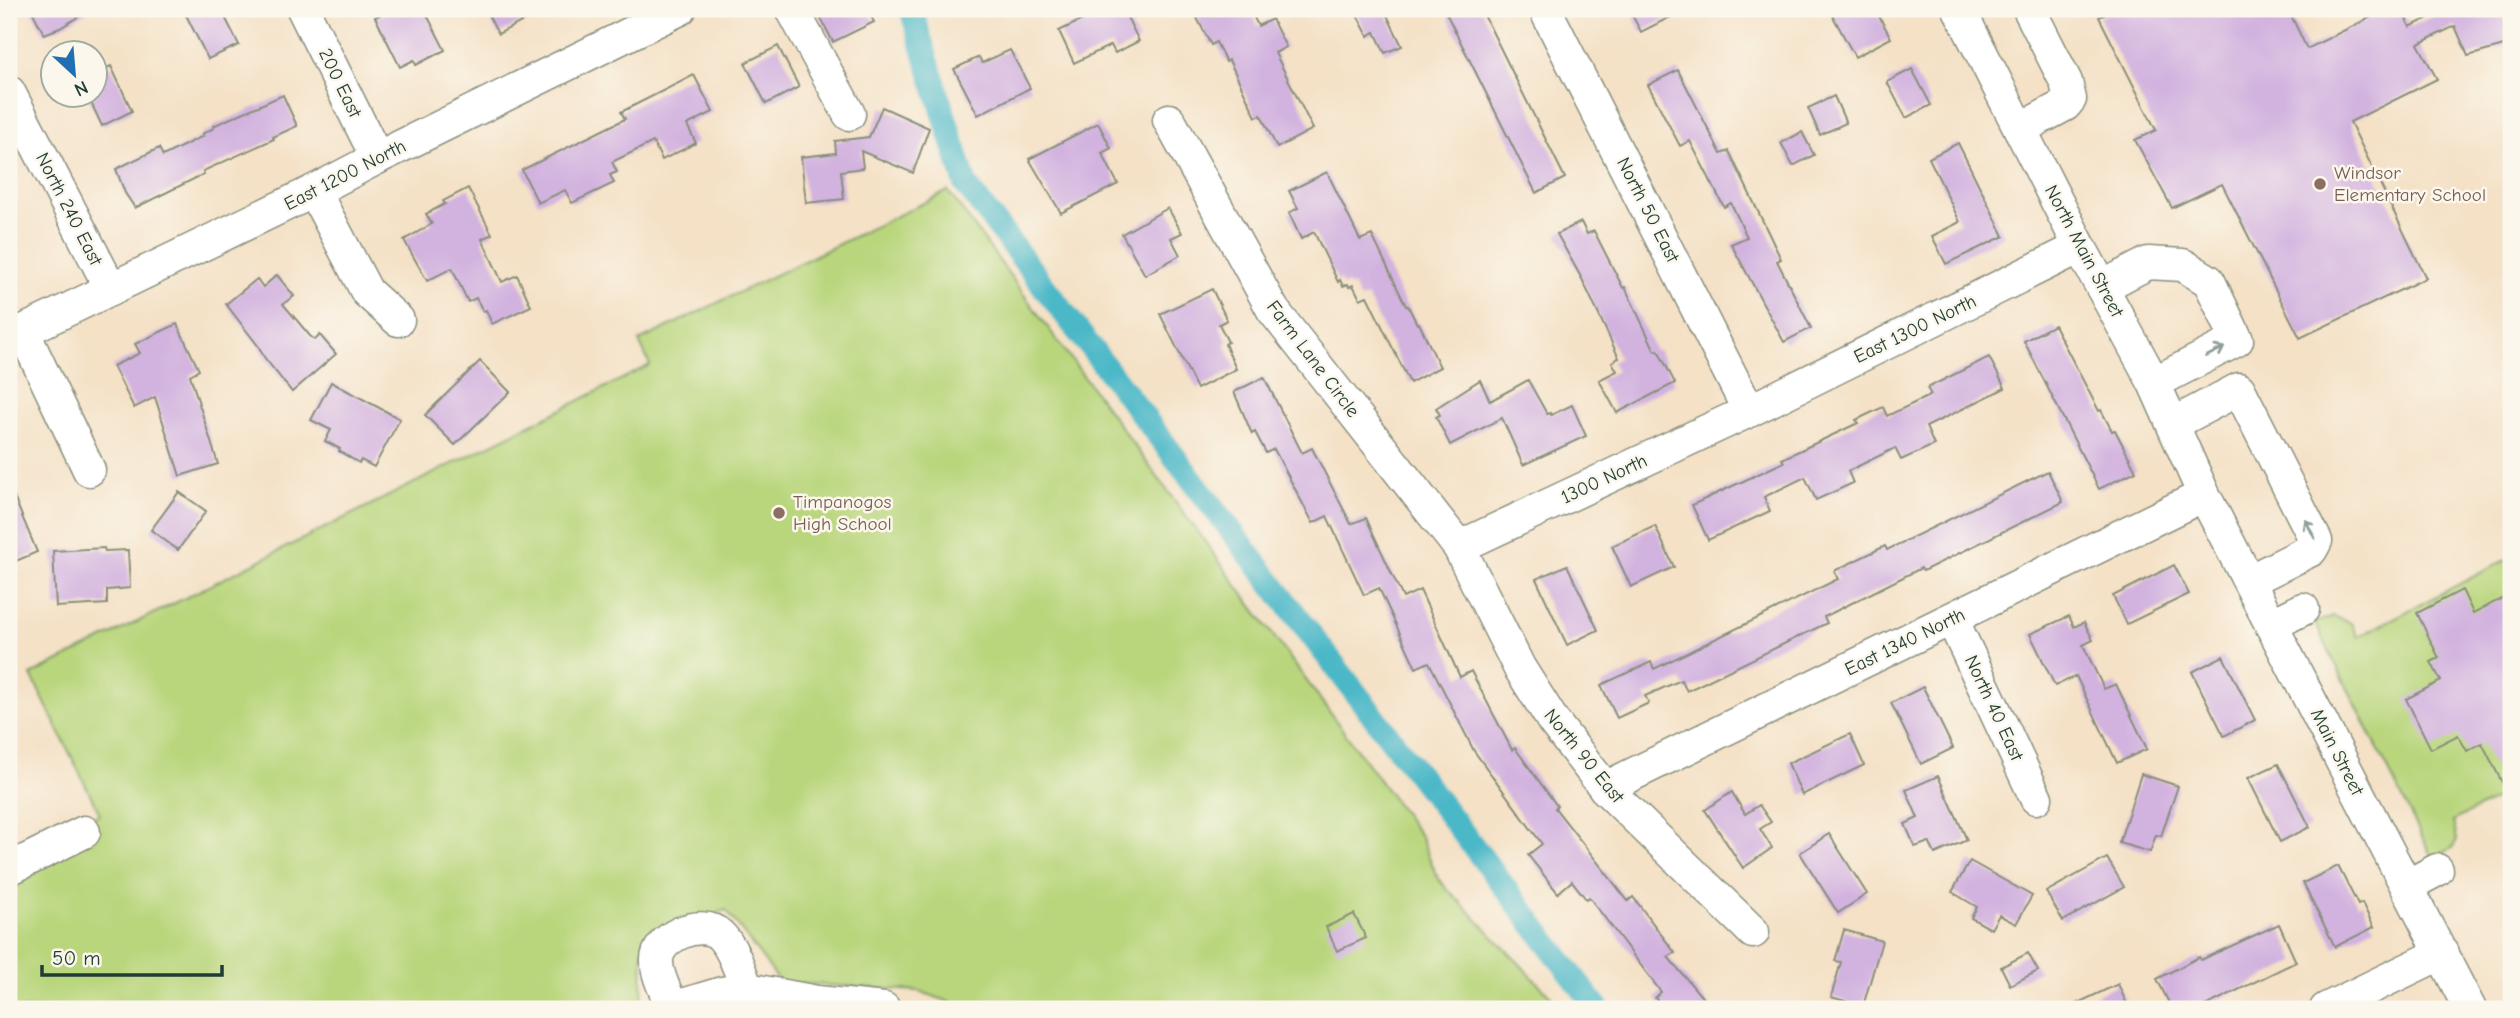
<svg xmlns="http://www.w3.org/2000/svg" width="2520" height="1018" font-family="'Comic Neue',sans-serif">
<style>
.green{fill:#b9d67d;stroke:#6c8a58;stroke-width:2}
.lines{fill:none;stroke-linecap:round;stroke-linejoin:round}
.canal{stroke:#4cb8c8;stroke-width:24}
.building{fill:#d2b2df}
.minor-casing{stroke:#8a8f7d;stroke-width:35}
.minor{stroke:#fff;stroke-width:32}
.oneway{stroke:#8f9e9a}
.education-dot{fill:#8d6e63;stroke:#fbf7ec;stroke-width:2.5}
.labels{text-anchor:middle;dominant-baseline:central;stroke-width:5;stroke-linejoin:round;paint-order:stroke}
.street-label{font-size:19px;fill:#1f3d34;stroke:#fbf7ec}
.education-label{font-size:19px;fill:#785e54;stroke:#fbf7ec;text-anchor:start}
</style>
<rect width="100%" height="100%" fill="#fbf7ec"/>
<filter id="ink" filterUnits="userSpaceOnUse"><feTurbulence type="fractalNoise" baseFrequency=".0143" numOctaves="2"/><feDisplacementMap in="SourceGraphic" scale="14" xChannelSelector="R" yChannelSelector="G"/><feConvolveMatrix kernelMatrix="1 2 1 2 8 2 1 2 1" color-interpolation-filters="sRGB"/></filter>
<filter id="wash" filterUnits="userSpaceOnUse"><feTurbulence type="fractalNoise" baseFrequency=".00686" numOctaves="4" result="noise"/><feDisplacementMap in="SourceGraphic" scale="28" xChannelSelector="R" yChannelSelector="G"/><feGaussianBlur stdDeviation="1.57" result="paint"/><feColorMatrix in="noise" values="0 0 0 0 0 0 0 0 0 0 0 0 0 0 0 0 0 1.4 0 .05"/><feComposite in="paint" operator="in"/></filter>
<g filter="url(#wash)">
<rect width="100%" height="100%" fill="#f4e1c6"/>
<g class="green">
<path d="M948 191 1421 837 1438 879 1563 1009H969L919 991 780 982 726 910 646 938 643 943 642 1009H9V859L100 814 31 675 650 365 639 341Z"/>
<path d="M2511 557V792L2453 821 2457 840 2452 848 2433 859 2315 623 2333 616 2351 623 2358 637Z"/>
</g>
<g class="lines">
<path class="canal" d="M911 9 966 185 1598 1009"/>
</g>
<g id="blocks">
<g class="building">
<path d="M31 9H91L60 28 44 34Z"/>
<path d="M183 9H221L239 45 208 59Z"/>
<path d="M392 9H424L445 50 416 65 414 60 400 67 375 17Z"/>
<path d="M485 9H547L498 34Z"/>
<path d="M816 9H867L874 22 833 42Z"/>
<path d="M1105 9H1123L1139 41 1115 53 1111 45 1074 63 1059 31Z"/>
<path d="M1216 9H1250L1258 26 1272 19 1286 47 1275 53 1313 129 1277 148 1261 115 1256 117 1229 60 1226 62 1216 42 1211 45 1197 18Z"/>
<path d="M1354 9H1384L1402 46 1385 53 1375 32 1368 36Z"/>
<path d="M1444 9H1481L1565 178 1536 193Z"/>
<path d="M1629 9H1686L1641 32Z"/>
<path d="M1829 9H1875L1891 38 1855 57Z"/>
<path d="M2117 9H2262L2266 17 2282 9H2288L2307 49 2387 9H2401L2410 27 2447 9H2511V44L2468 56 2455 26 2418 44 2437 79 2350 122 2426 278 2300 338 2222 184 2172 208 2135 140 2156 130 2099 17Z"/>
<path d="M778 46 799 87 766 104 745 63Z"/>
<path d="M1010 50 1030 88 978 115 954 69 979 57 982 63Z"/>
<path d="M111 66 132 111 102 126 87 94H94V74Z"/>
<path d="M1912 69 1931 105 1906 118 1887 82Z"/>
<path d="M1678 70 1721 154 1729 151 1781 259 1777 261 1811 328 1784 342 1731 244 1747 237 1731 203 1724 207 1690 141 1680 146 1648 85Z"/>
<path d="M694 75 713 112 687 125 696 143 662 160 653 142 612 162 617 172 610 175 614 183 572 203 565 190 538 203 522 170 625 119 621 112Z"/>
<path d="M283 95 297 126 273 137 274 139 203 171 204 174 135 208 125 193 116 169 159 148 163 156 203 136 202 134 214 128 213 126Z"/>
<path d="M1834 96 1846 123 1820 135 1808 108Z"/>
<path d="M882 107 929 128 913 173 861 151 863 168 841 171 844 199 806 203 801 157 836 153 835 141 869 137Z"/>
<path d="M1098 123 1111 148 1102 153 1118 184 1061 213 1029 159Z"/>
<path d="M1802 132 1814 155 1793 166 1781 143Z"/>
<path d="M1958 143 2004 236 1946 264 1932 236 1960 222 1929 158Z"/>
<path d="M1327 172 1360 240 1372 235 1406 306H1408L1417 324 1419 323 1440 367 1410 383 1367 296 1360 299 1353 285 1349 287 1348 284 1343 286 1340 280 1338 282 1314 232 1301 239 1289 213 1298 208 1289 191Z"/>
<path d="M468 188 492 234 482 239 502 282 517 275 531 306 492 324 486 310 483 311 476 298 468 302 452 268 427 281 404 240 432 224 426 214 445 204 443 201Z"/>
<path d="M1168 208 1182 233 1171 238 1180 255 1145 275 1122 234Z"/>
<path d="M1581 222 1587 234 1594 231 1623 288 1625 287 1655 351 1658 350 1675 383 1617 413 1599 380 1617 371 1612 362 1619 358 1582 279 1557 234Z"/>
<path d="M277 275 294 296 283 304 310 336 315 340 320 335 336 354 292 392 264 357 259 347 226 304 257 279 263 287Z"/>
<path d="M1212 289 1227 320 1219 324 1228 342 1225 344 1236 369 1197 389 1160 314Z"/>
<path d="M177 324 199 370 190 375 218 464 180 476 155 397 134 408 113 366 140 353 135 344Z"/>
<path d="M2054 325 2099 411 2101 410 2112 431 2115 430 2136 471 2099 489 2024 341Z"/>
<path d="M1989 357 2005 388 1926 427 1934 445 1901 460 1895 448 1848 471 1853 483 1816 500 1805 477 1764 497 1770 511 1708 540 1692 505 1784 462 1782 459 1858 423 1856 420 1883 407 1887 416 1931 395 1927 388Z"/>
<path d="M480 361 510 392 455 445 425 415Z"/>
<path d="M1264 377 1302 453 1312 448 1351 524 1366 518 1403 598 1420 590 1460 677 1471 671 1512 750 1515 748 1557 806 1555 808 1628 901 1633 897 1675 953 1668 957 1712 1009H1664L1655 998 1661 992 1589 897 1586 899 1572 881 1558 893 1528 855 1542 844 1474 751 1429 662 1416 668 1379 588 1364 595 1327 516 1313 523 1274 449 1266 453 1255 432 1252 434 1234 392Z"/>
<path d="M1480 380 1490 401 1528 380 1547 414 1550 413 1551 415 1572 405 1586 436 1523 465 1502 418 1450 445 1436 417 1440 415 1436 408Z"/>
<path d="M331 382 400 419 374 467 361 460 359 463 339 451 340 449 325 441 331 430 311 420Z"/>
<path d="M2048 471 2063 502 1923 571 1921 568 1824 617 1827 623 1687 691 1681 680 1645 696 1649 703 1617 718 1601 685 1651 662 1654 669 1838 579 1834 571 1885 546 1887 550Z"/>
<path d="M9 485 37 552 9 564Z"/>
<path d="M179 492 206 511 178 550 151 530Z"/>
<path d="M1655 526 1674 567 1631 587 1612 546Z"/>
<path d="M104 548 105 551 128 550 130 588 107 590V604L56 607 53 551Z"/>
<path d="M1567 565 1598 630 1567 645 1536 579Z"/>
<path d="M2174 565 2189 594 2127 624 2113 596Z"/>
<path d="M2462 590 2473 613 2511 594V800L2482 743 2467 751 2458 735 2431 749 2406 699 2441 681 2431 662 2439 658 2417 613Z"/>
<path d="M2069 616 2074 627 2084 622 2093 640 2083 645 2104 689 2116 684 2147 749 2117 763 2076 676 2055 686 2030 634Z"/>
<path d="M2223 656 2255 720 2224 736 2192 672Z"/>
<path d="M1923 687 1953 748 1921 764 1891 703Z"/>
<path d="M1850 734 1864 765 1802 795 1788 763Z"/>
<path d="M2278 764 2310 827 2280 842 2248 778Z"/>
<path d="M2141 774 2178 786 2161 836 2156 835 2150 852 2119 843Z"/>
<path d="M1938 776 1967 840 1935 854 1929 842 1915 847 1905 824 1918 818 1906 790Z"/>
<path d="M1732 792 1745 814 1759 805 1771 822 1760 829 1772 848 1743 868 1705 810Z"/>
<path d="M1829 834 1867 894 1838 913 1800 853Z"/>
<path d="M2107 858 2124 887 2063 921 2046 892Z"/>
<path d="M1970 861 2032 896 2016 924 1999 915 1991 929 1971 918 1977 907 1952 892Z"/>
<path d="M2338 866 2358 905 2362 903 2374 927 2335 947 2303 883Z"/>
<path d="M1354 914 1366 938 1337 951 1326 927Z"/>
<path d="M2279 924 2296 962 2199 1009H2172L2157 979 2199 957 2201 960Z"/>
<path d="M1844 930 1882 941 1863 1006 1831 997 1841 962 1835 961Z"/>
<path d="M2028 953 2038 971 2010 985 2001 967Z"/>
<path d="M2118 984 2129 1009H2065Z"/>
</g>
</g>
</g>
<g filter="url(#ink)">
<use href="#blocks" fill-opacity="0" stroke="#8a8f7d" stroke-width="2"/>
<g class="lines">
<defs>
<g id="minor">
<path d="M303 9 377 158"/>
<path d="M792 9 849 114"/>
<path d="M1545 9 1749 411"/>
<path d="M1959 9 2080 247 2154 383 2204 495 2470 1009"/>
<path d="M9 92 111 289"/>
<path d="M1169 120 1273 310 1459 547 1519 667 1553 721 1605 788 1753 932"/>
<path d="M2020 129 2065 105 2070 99 2066 82 2029 9"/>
<path d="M314 191 367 292 398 320"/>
<path d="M2102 287 2148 263 2183 265 2209 281 2237 340 2154 383"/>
<path d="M23 331 89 470"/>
<path d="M9 338 314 191 377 158 680 9"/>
<path d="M2173 424 2239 389 2316 541 2311 550 2249 581"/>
<path d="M1459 547 1749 411 2080 247"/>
<path d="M1952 619 2036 798"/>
<path d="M2271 625 2303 609"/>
<path d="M1605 788 2204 495"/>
<path d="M9 869 84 832"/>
<path d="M2407 886 2437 870"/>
<path d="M673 1009C668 995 657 978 657 962 655 938 701 917 720 935 734 949 740 972 747 989"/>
<path d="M676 1009 679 1006 722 993 747 989 817 1002 884 1009"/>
<path d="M2326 1009 2442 953"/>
</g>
</defs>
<use href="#minor" class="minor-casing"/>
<use href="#minor" class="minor"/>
</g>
<defs><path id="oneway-shaft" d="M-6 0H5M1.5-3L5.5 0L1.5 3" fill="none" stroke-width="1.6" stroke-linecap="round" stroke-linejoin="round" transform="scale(1.75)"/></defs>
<g class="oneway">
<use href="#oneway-shaft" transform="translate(2215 352) rotate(-27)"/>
<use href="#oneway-shaft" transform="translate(2310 529) rotate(-117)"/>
</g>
</g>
<g class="education-dot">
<circle cx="2320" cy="184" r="7"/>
<circle cx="779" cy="513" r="7"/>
</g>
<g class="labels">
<g class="street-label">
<text transform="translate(340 83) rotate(64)">200 East</text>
<text transform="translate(345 175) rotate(-27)">East 1200 North</text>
<text transform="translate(69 209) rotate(63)">North 240 East</text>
<text transform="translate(1648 210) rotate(63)">North 50 East</text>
<text transform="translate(2084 251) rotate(62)">North Main Street</text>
<text transform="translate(1915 329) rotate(-26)">East 1300 North</text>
<text transform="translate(1313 359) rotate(53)">Farm Lane Circle</text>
<text transform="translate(1604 479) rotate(-25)">1300 North</text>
<text transform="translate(1905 642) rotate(-26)">East 1340 North</text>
<text transform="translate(1994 708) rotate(65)">North 40 East</text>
<text transform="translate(2337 752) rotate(63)">Main Street</text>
<text transform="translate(1584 756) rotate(51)">North 90 East</text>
</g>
<g class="education-label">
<text x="2334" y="173">Windsor<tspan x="2334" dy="22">Elementary School</tspan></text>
<text x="793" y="502">Timpanogos<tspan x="793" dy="22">High School</tspan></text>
</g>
</g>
<rect width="2520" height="1018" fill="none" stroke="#fbf7ec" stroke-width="35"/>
<g transform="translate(74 74) rotate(154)"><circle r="33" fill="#fbf7ec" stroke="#a3ada2" stroke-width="2"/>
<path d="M0-5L12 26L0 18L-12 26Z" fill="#1f6fb2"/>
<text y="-10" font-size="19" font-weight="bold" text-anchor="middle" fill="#1f3d34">N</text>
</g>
<path d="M42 965v10h180v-10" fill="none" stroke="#1f3d34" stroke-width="3.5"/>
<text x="52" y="965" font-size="21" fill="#1f3d34" stroke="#fbf7ec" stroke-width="5" paint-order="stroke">50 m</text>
</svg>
